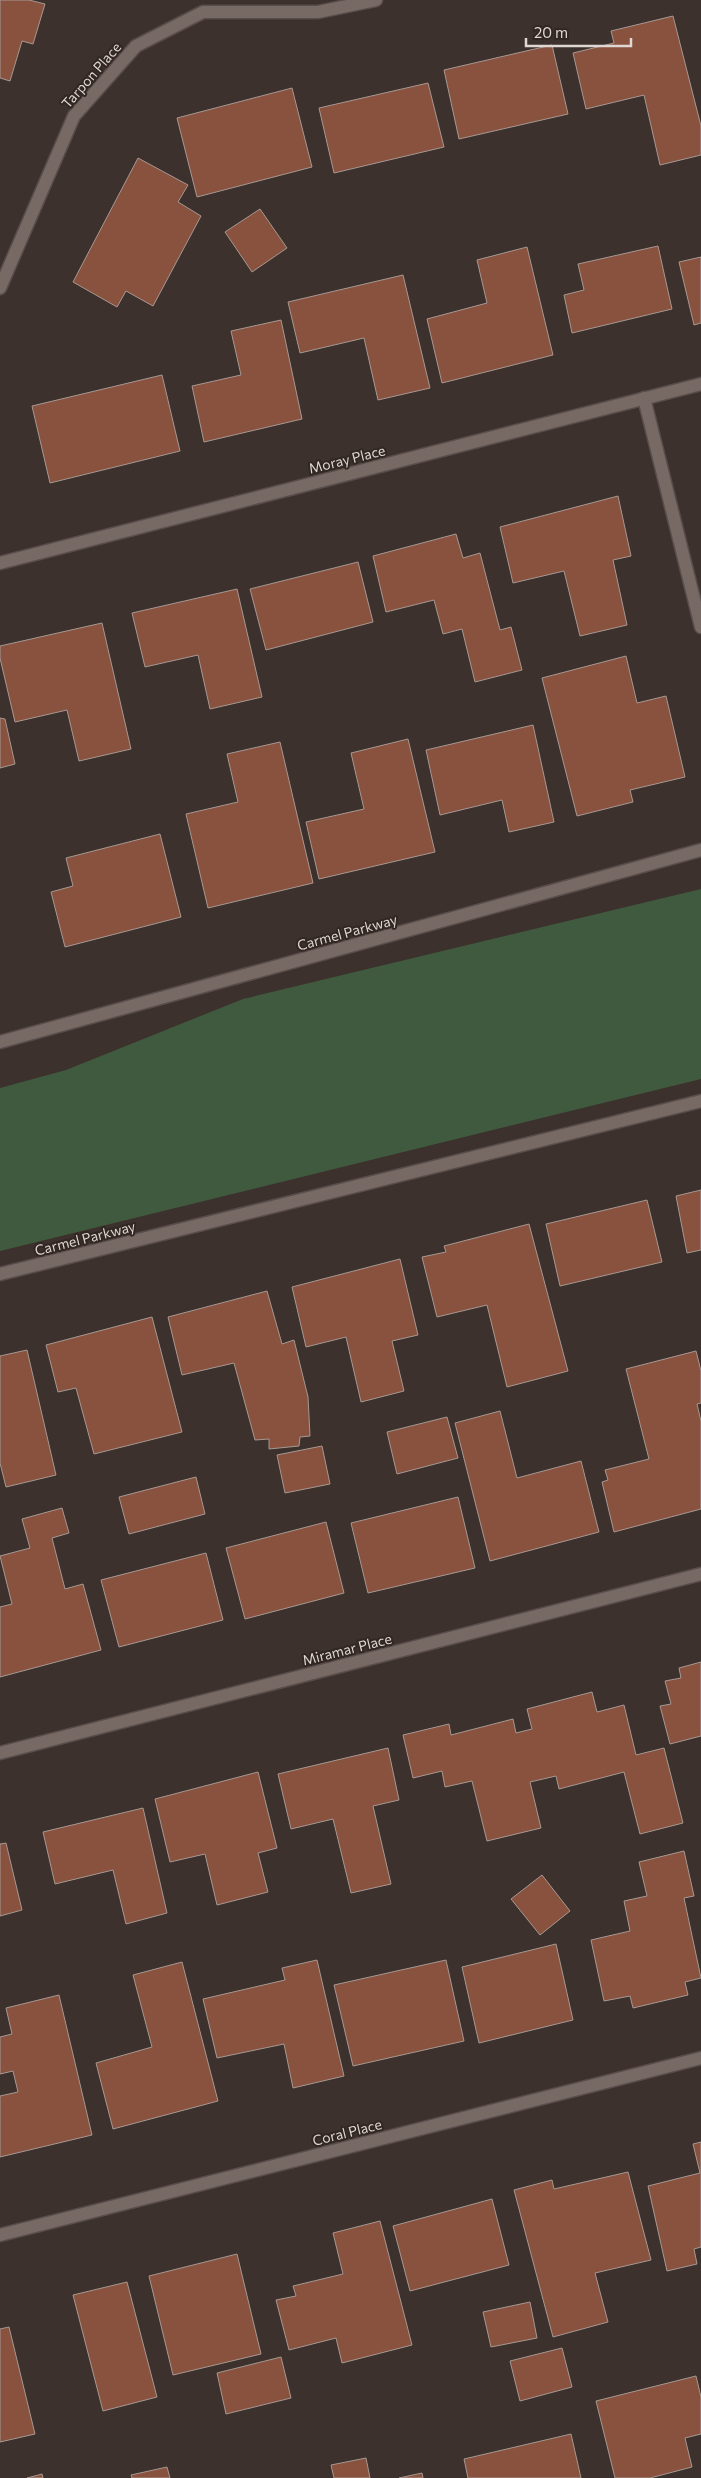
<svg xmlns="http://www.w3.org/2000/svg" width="701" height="2478" font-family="Commissioner,sans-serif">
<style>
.green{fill:#405a3f}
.building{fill:#89523f;stroke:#a79893}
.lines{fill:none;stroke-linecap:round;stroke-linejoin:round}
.street-casing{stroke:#584d4a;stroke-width:15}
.street{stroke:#776964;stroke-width:12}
.labels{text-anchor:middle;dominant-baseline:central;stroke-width:4;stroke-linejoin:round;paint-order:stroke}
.street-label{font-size:14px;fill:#dfd7d4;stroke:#322722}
</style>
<rect width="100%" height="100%" fill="#3c312c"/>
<path class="green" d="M701 889V1079L0 1251V1088L66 1070 243 999Z"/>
<g class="building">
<path d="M0 0H29L45 4 33 44 22 41 10 81 0 78Z"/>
<path d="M673 16 701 126V155L660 165 644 95 586 109 573 53 614 43 611 31Z"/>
<path d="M552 45 568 114 459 139 444 70Z"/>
<path d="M428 83 444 147 334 173 319 108Z"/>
<path d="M292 88 312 167 197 197 177 118Z"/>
<path d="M138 158 188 185 178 202 201 216 153 306 126 291 117 307 73 282Z"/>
<path d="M260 209 287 248 252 272 225 232Z"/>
<path d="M658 246 672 309 572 333 564 295 584 290 578 264Z"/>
<path d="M527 247 553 355 442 383 427 319 487 303 477 260Z"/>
<path d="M701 257V323L694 325 679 262Z"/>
<path d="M403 275 430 388 378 400 364 338 300 353 288 302Z"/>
<path d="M281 320 302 419 204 442 192 386 241 375 231 331Z"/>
<path d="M162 375 180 451 50 483 32 406Z"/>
<path d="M618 496 631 556 613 560 627 625 580 636 564 571 513 583 500 527Z"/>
<path d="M456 534 463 558 480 553 500 630 511 627 522 670 475 682 462 629 443 634 434 600 386 612 373 556Z"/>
<path d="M358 562 373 622 266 650 250 589Z"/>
<path d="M237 589 262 697 210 709 198 655 145 667 132 613Z"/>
<path d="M102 623 131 749 79 761 67 710 15 722 0 658V646Z"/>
<path d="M626 656 637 703 666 696 685 777 630 790 633 802 577 816 542 678Z"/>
<path d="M0 718 5 719 15 764 0 768Z"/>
<path d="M533 725 554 822 509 832 502 800 440 815 426 750Z"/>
<path d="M408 739 435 852 319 879 306 822 364 809 351 753Z"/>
<path d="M280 742 313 883 208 908 186 814 238 802 227 754Z"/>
<path d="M160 834 181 917 65 947 51 892 73 886 66 858Z"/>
<path d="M701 1190V1250L687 1253 676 1196Z"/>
<path d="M647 1200 662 1262 560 1286 546 1224Z"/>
<path d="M529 1224 568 1371 507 1387 487 1305 437 1317 422 1257 446 1252 444 1246Z"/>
<path d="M400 1259 418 1335 392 1341 404 1391 361 1402 346 1337 306 1347 292 1287Z"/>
<path d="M267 1291 282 1344 294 1340 308 1397 310 1436 300 1437 299 1446 269 1449V1439L255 1440 234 1363 182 1375 168 1317Z"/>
<path d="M152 1317 182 1432 94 1454 76 1388 58 1392 46 1345Z"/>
<path d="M27 1350 56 1475 6 1487 0 1463V1356Z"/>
<path d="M696 1351 701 1371V1403L697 1404 701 1421V1509L614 1532 602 1482 608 1480 605 1470 649 1459 626 1369Z"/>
<path d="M500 1411 517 1478 581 1461 599 1532 490 1561 455 1423Z"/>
<path d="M447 1417 458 1458 397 1474 387 1432Z"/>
<path d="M322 1446 330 1484 285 1493 277 1455Z"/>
<path d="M196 1477 205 1514 129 1534 119 1497Z"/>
<path d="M458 1497 475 1568 368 1593 351 1523Z"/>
<path d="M62 1508 69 1533 52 1538 65 1589 83 1584 101 1650 0 1677V1607L12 1604 0 1556 30 1548 22 1519Z"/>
<path d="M326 1522 344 1593 245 1619 226 1548Z"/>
<path d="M206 1553 223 1620 119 1647 101 1580Z"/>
<path d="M701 1662V1736L670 1744 660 1706 671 1704 665 1681 681 1678 679 1668Z"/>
<path d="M592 1692 597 1712 624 1705 636 1755 664 1748 683 1823 640 1834 624 1772 559 1789 556 1776 530 1782 541 1828 487 1841 472 1781 445 1787 442 1771 413 1778 403 1735 449 1724 451 1735 513 1719 516 1733 532 1729 527 1709Z"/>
<path d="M388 1748 399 1800 373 1806 391 1884 351 1893 333 1819 291 1829 278 1774Z"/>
<path d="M258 1772 277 1848 258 1853 268 1892 217 1905 205 1854 170 1862 155 1799Z"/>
<path d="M143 1808 167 1913 126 1924 113 1870 55 1884 43 1832Z"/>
<path d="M6 1843 22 1910 0 1916V1844Z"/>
<path d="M684 1851 694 1896 684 1898 701 1978 685 1982 688 1995 633 2008 630 1996 604 2001 591 1940 630 1931 624 1901 647 1896 639 1862Z"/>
<path d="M542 1875 570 1911 540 1935 511 1899Z"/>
<path d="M556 1944 573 2020 479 2043 462 1967Z"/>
<path d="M317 1960 344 2076 293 2088 284 2044 217 2058 203 1999 285 1980 282 1968Z"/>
<path d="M446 1960 464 2041 353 2066 334 1985Z"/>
<path d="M182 1962 218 2101 113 2129 96 2063 152 2047 133 1975Z"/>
<path d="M59 1995 92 2135 0 2157V2096L18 2092 13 2071 0 2074V2037L12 2034 6 2008Z"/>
<path d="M701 2142V2247L694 2249 697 2264 667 2271 648 2186 700 2173 693 2144Z"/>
<path d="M628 2172 651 2260 595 2273 608 2322 553 2337 514 2190 552 2180 554 2189Z"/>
<path d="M492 2199 509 2265 410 2291 393 2226Z"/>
<path d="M380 2221 412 2345 342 2363 336 2338 289 2350 276 2300 296 2296 293 2286 343 2274 333 2233Z"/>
<path d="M237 2254 261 2354 173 2375 149 2276Z"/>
<path d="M127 2282 157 2397 103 2411 73 2295Z"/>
<path d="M530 2302 537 2338 491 2347 483 2312Z"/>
<path d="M9 2327 35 2434 0 2442V2329Z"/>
<path d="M562 2348 572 2387 520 2401 510 2361Z"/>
<path d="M281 2357 291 2398 226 2414 217 2373Z"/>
<path d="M696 2376 701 2397V2434L685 2438 692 2467 650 2478H615L596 2401Z"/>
<path d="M571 2434 581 2478H468L464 2459Z"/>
<path d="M366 2458 370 2478H334L331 2465Z"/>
<path d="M167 2467 170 2478H132L131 2475Z"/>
<path d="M422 2473 423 2478H399Z"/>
<path d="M42 2474 43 2478H27Z"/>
</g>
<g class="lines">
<defs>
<g id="street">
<path d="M0 288 74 116 136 46 203 12H318L376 0"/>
<path d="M644 398 701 627"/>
<path d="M0 563 701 384"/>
<path d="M0 1042 701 850"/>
<path d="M0 1274 701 1101"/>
<path d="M0 1753 701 1574"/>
<path d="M0 2235 701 2058"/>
</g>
</defs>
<use href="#street" class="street-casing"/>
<use href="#street" class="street"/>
</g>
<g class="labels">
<g class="street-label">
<text transform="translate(91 75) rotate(-49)">Tarpon Place</text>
<text transform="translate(347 459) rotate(-14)">Moray Place</text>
<text transform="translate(347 932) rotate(-15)">Carmel Parkway</text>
<text transform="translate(85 1238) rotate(-14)">Carmel Parkway</text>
<text transform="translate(347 1649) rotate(-14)">Miramar Place</text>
<text transform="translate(347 2132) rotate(-14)">Coral Place</text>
</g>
</g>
<path d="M526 38v8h105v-8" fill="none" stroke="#dfd7d4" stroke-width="2.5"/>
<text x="534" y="38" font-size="15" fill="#dfd7d4" stroke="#322722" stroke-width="4" paint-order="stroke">20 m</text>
</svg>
